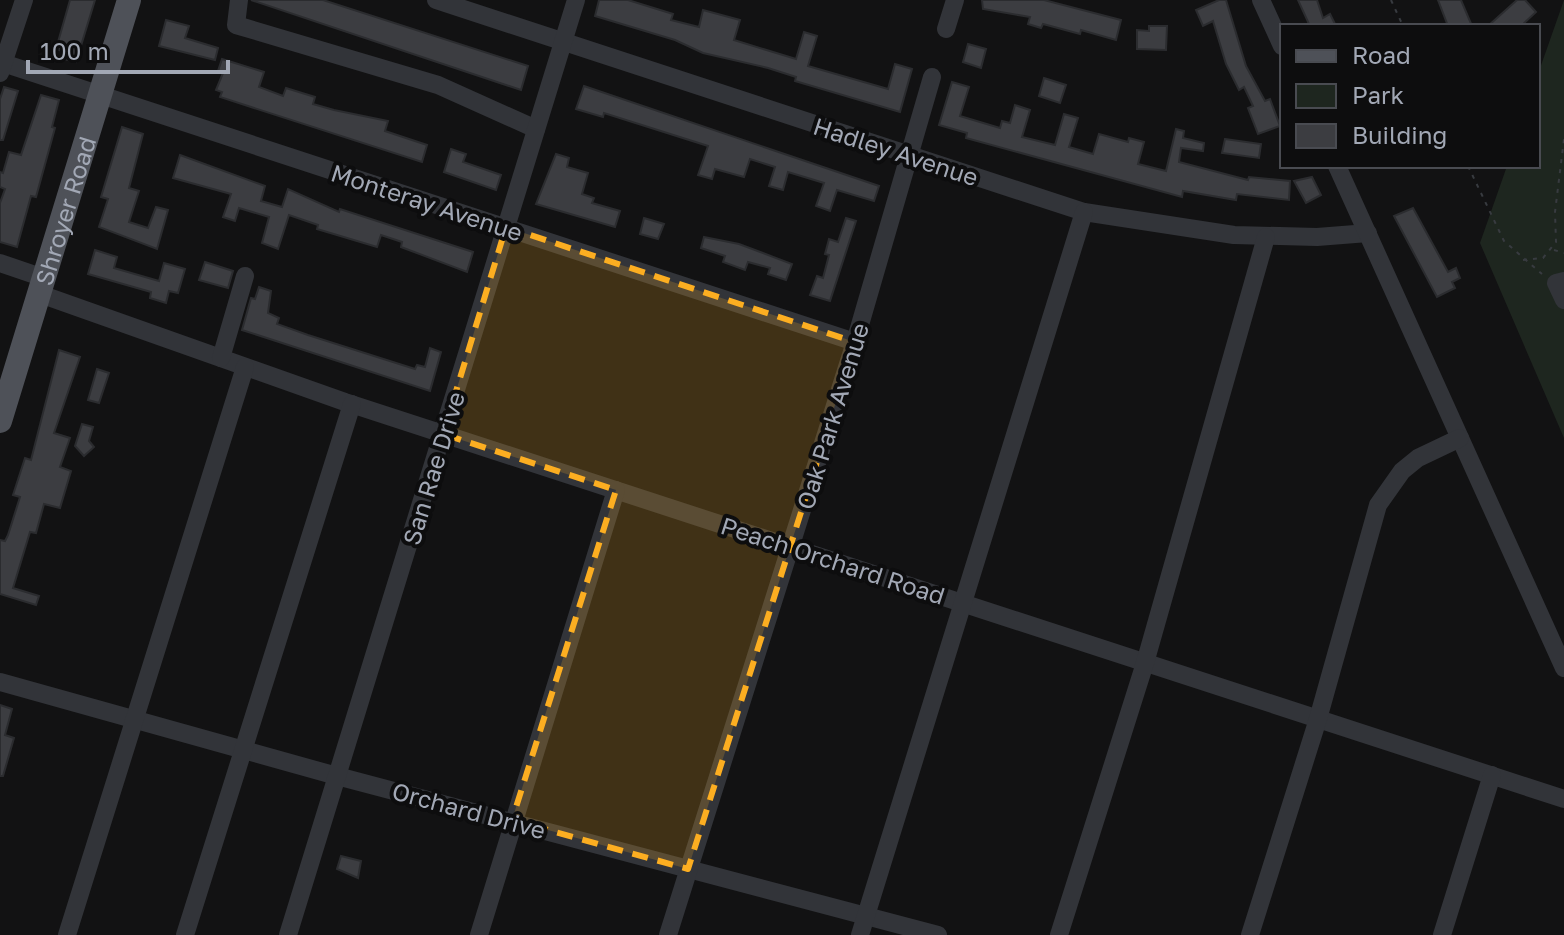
<svg xmlns="http://www.w3.org/2000/svg" width="1564" height="935" font-family="'Golos Text',sans-serif">
<style>
.green{fill:#1e261f}
.building{fill:#3c3d41;stroke:#2b2c2f;stroke-width:2}
.lines{fill:none;stroke-linecap:round;stroke-linejoin:round}
.path{stroke:#383b40;stroke-width:2;stroke-dasharray:4 6;stroke-linecap:butt}
.minor{stroke:#323439;stroke-width:18}
.major{stroke:#4e5158;stroke-width:24}
.marked{fill:#fcae21;fill-opacity:0.2;stroke:#fcae21;stroke-width:6;stroke-dasharray:16 10;stroke-linejoin:round}
.labels{text-anchor:middle;dominant-baseline:central;stroke-width:8;stroke-linejoin:round;paint-order:stroke}
.street-label{font-size:24px;fill:#a2a8b5;stroke:#0d0d0e}
</style>
<rect width="100%" height="100%" fill="#121213"/>
<path class="green" d="M1564 0V438L1480 243 1507 166H1538V74Z"/>
<g class="building">
<path d="M70 0H95L76 62 60 58 62 51 56 49Z"/>
<path d="M251 0H323L528 66 521 90Z"/>
<path d="M599 0H628L673 14 671 20 699 27 703 10 740 20 734 40 796 59 804 32 817 36 808 66 888 89 895 64 912 69 900 112 795 81 796 77 768 68 703 53 675 40 595 16Z"/>
<path d="M982 0H1044L1121 20 1116 40 1081 30 1080 34 1043 24 1041 28 1028 24 1030 17 983 9Z"/>
<path d="M1219 0H1226L1246 66 1265 101 1270 99 1280 126 1258 134 1248 108 1253 106 1244 87 1239 90 1226 64 1213 21 1203 26 1196 10Z"/>
<path d="M1298 0H1317L1323 18 1330 14 1336 26H1305L1309 24Z"/>
<path d="M1438 0H1461L1472 26H1448Z"/>
<path d="M1517 0H1525L1536 12 1521 26H1488Z"/>
<path d="M166 20 189 26 185 38 218 48 215 60 159 46Z"/>
<path d="M1149 26H1167L1166 50 1137 49V30L1149 31Z"/>
<path d="M968 44 986 49 981 68 963 62Z"/>
<path d="M222 59 264 72 259 87 283 96 286 88 315 97 313 104 334 110 388 121 385 131 427 145 422 162 220 97 222 92 216 90 223 73 218 71Z"/>
<path d="M1044 78 1066 85 1060 103 1039 96Z"/>
<path d="M952 82 969 87 960 116 1000 128 1002 121 1010 123 1015 105 1030 110 1022 137 1055 145 1064 114 1078 118 1069 147 1093 154 1099 134 1128 142 1129 138 1144 142 1138 164 1166 171 1176 129 1184 131 1183 138 1204 143 1203 151 1181 148 1179 162 1248 180 1249 177 1290 181 1289 200 1237 194 1236 200 1183 191 1182 197 966 138 967 133 939 125Z"/>
<path d="M584 86 879 186 874 201 837 190 830 211 816 206 824 183 788 172 783 190 769 186 775 167 750 159 744 177 715 169 712 179 698 175 708 146 604 113 603 117 576 109Z"/>
<path d="M4 87 18 91 3 140H0V99Z"/>
<path d="M41 95 59 100 52 127 55 128 36 197 31 196 17 247 0 242V203L5 189 0 187V172L3 173 9 152 21 155Z"/>
<path d="M122 127 143 134 129 188 139 191 129 222 148 228 156 207 168 210 157 249 99 227 108 199 101 197Z"/>
<path d="M1225 139 1261 144 1259 158 1222 153Z"/>
<path d="M451 149 466 154 463 162 501 175 496 190 444 172Z"/>
<path d="M556 154 569 158 567 167 588 173 582 194 594 198 592 203 620 211 615 227 536 204Z"/>
<path d="M180 155 265 186 261 201 282 207 288 189 339 212 340 209 473 252 467 272 401 247 402 242 381 235 377 247 317 229 318 225 289 215 278 249 262 243 269 217 239 208 235 221 223 217 231 194 173 178Z"/>
<path d="M1312 177 1321 195 1306 203 1294 181Z"/>
<path d="M1413 208 1448 272 1456 268 1460 278 1452 282 1455 288 1437 297 1394 216Z"/>
<path d="M644 218 664 224 658 239 640 234Z"/>
<path d="M846 218 856 221 830 301 810 295 817 276 823 278 829 255 825 254 829 239 838 242Z"/>
<path d="M704 237 739 244 792 264 786 280 768 274 770 268 748 262 745 270 723 262 725 256 701 248Z"/>
<path d="M95 250 117 257 114 268 159 281 164 263 185 269 178 293 169 291 166 303 150 298 151 292 88 274Z"/>
<path d="M205 262 233 271 228 288 199 280Z"/>
<path d="M259 287 271 291 268 313 279 318 277 324 308 335 415 369 417 365 425 367 430 348 441 352 430 391 242 330 251 298 255 299Z"/>
<path d="M59 350 80 357 54 433 70 438 60 467 71 471 60 508 44 504 36 533 30 532 13 588 39 596 36 605 0 594V540L5 541 8 535 20 497 13 495 25 458 31 460Z"/>
<path d="M97 369 109 373 99 403 88 400Z"/>
<path d="M82 424 93 427 89 441 94 447 84 456 75 446Z"/>
<path d="M0 705 12 709 5 735 14 738 3 776H0Z"/>
<path d="M341 856 361 861 358 878 337 869Z"/>
</g>
<g class="lines">
<g class="path">
<path d="M1391 0 1403 26"/>
<path d="M1468 166 1504 241 1542 274"/>
<path d="M1554 250 1564 253"/>
<path d="M1523 260 1543 258 1556 242 1555 212 1564 139"/>
</g>
<g class="minor">
<path d="M239 0 236 25 438 85 536 129"/>
<path d="M436 0 1084 212 1234 235 1317 237 1368 233"/>
<path d="M1261 0 1282 46"/>
<path d="M946 29 955 0"/>
<path d="M0 62 855 342"/>
<path d="M0 73 24 0"/>
<path d="M1337 166 1564 668"/>
<path d="M0 263 44 278"/>
<path d="M1564 281 1556 283 1564 300"/>
<path d="M40 294 345 402 1564 799"/>
<path d="M221 358 245 276"/>
<path d="M0 682 337 776 938 935"/>
<path d="M67 935 245 367"/>
<path d="M185 935 352 404"/>
<path d="M288 935 576 0"/>
<path d="M479 935 616 490"/>
<path d="M668 935 855 342 932 77"/>
<path d="M860 935 1084 212"/>
<path d="M1059 935 1145 663 1266 237"/>
<path d="M1250 935 1318 719 1378 505 1402 471 1418 458 1460 438"/>
<path d="M1442 935 1492 775"/>
</g>
<path class="major" id="s1" d="M0 421 129 0"/>
</g>
<path class="marked" d="M506 227 855 342 688 869 512 820 616 490 443 434Z"/>
<g class="labels">
<g class="street-label">
<text transform="translate(896 151) rotate(18)">Hadley Avenue</text>
<text transform="translate(427 202) rotate(18)">Monteray Avenue</text>
<text stroke="none"><textPath href="#s1" startOffset="220">Shroyer Road</textPath></text>
<text transform="translate(832 416) rotate(-73)">Oak Park Avenue</text>
<text transform="translate(433 468) rotate(-73)">San Rae Drive</text>
<text transform="translate(833 560) rotate(18)">Peach Orchard Road</text>
<text transform="translate(469 810) rotate(15)">Orchard Drive</text>
</g>
</g>
<rect x="1280" y="24" width="260" height="144" fill="#0d0d0e" stroke="#494b51" stroke-width="2"/>
<rect x="1296" y="50" width="40" height="12" fill="#4e5158" stroke="#494b51" stroke-width="2"/>
<text x="1352" y="64" font-size="24" fill="#a2a8b5">Road</text>
<rect x="1296" y="84" width="40" height="24" fill="#1e261f" stroke="#494b51" stroke-width="2"/>
<text x="1352" y="104" font-size="24" fill="#a2a8b5">Park</text>
<rect x="1296" y="124" width="40" height="24" fill="#3c3d41" stroke="#494b51" stroke-width="2"/>
<text x="1352" y="144" font-size="24" fill="#a2a8b5">Building</text>
<path d="M28 60v12h200v-12" fill="none" stroke="#a2a8b5" stroke-width="4"/>
<text x="40" y="60" font-size="24" fill="#a2a8b5" stroke="#0d0d0e" stroke-width="6" paint-order="stroke">100 m</text>
</svg>
